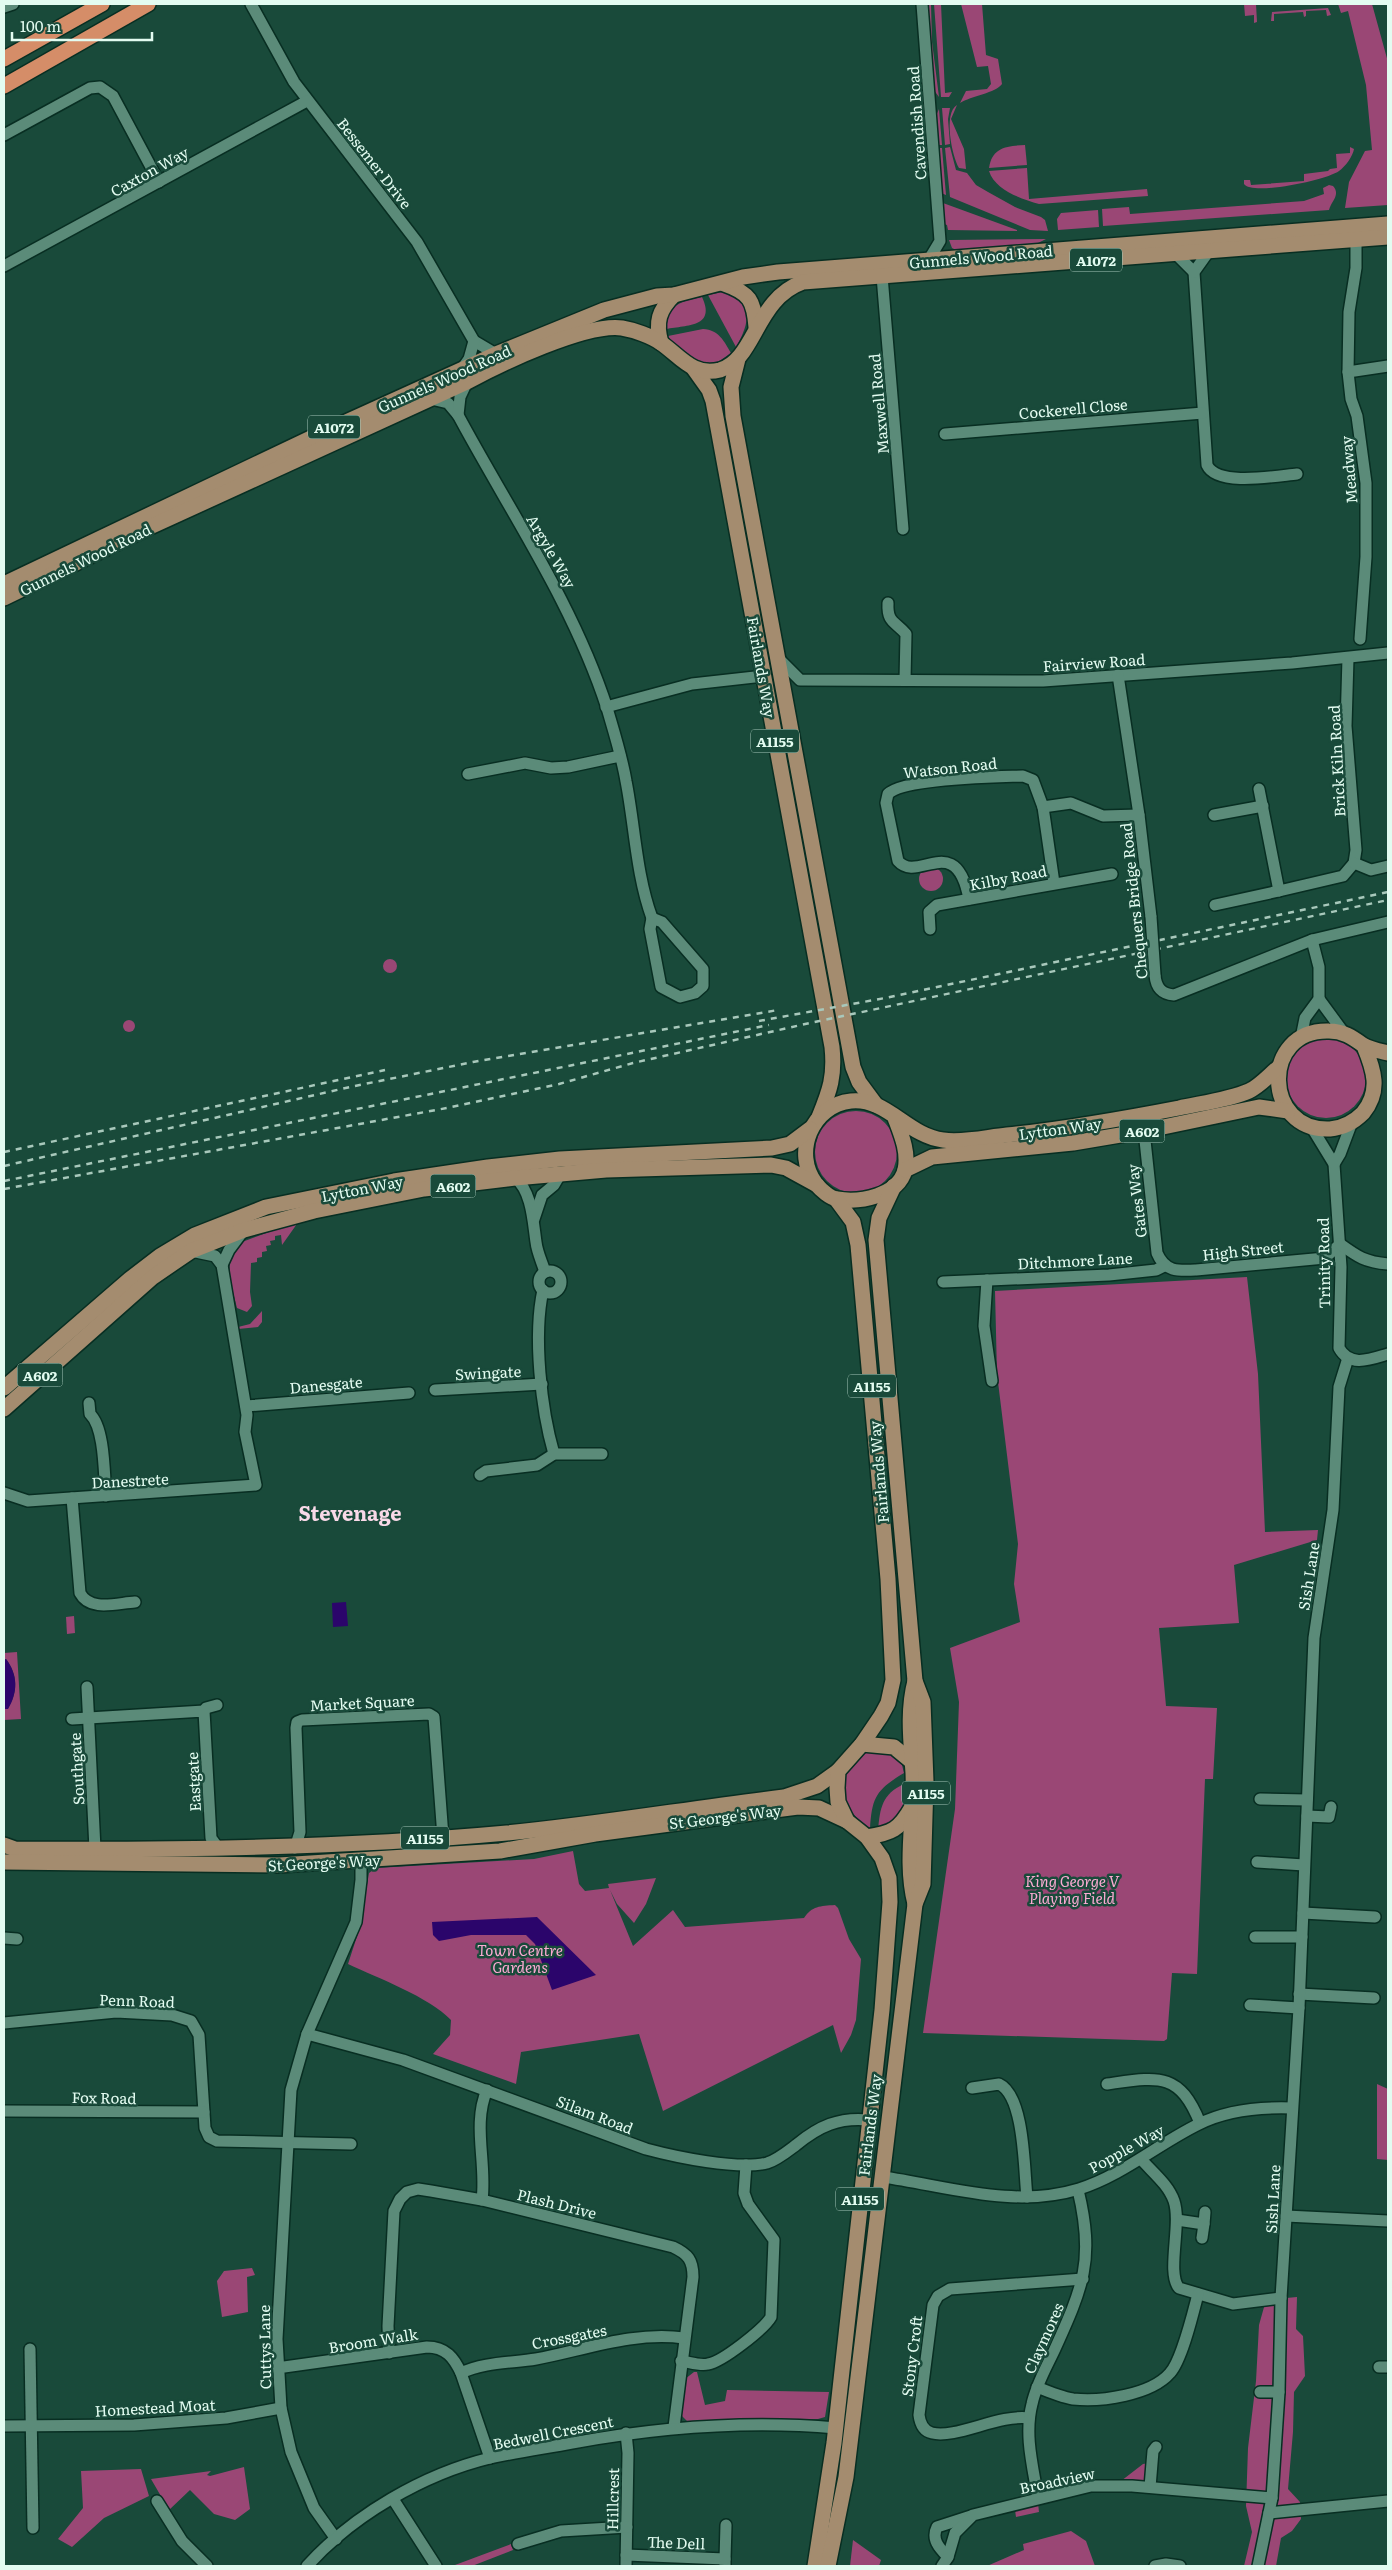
<svg xmlns="http://www.w3.org/2000/svg" width="1392" height="2570" font-family="Literata,serif">
<style>
.green{fill:#9a4775}
.water{fill:#2b056b}
.lines{fill:none;stroke-linecap:round;stroke-linejoin:round}
.minor-casing{stroke:#082e22;stroke-width:14}
.major-casing{stroke:#082e22;stroke-width:18}
.highway-casing{stroke:#082e22;stroke-width:18}
.minor{stroke:#5b8b79;stroke-width:11}
.major{stroke:#a48c6f;stroke-width:15}
.highway{stroke:#d58d68;stroke-width:15}
.rail{stroke:#a8c8bb;stroke-width:2.5;stroke-dasharray:6 6;stroke-linecap:butt}
.minor-bridge-casing{stroke:#082e22;stroke-width:14;stroke-linecap:butt}
.minor-bridge{stroke:#5b8b79;stroke-width:11}
.labels{text-anchor:middle;dominant-baseline:central;stroke-width:5;stroke-linejoin:round;paint-order:stroke}
.shield{fill:#194a3a;stroke:#a6c7ba;stroke-width:1}
.shield-label{font-size:14px;font-weight:bold;fill:#e3fcf1}
.street-label{font-size:15px;fill:#e3fcf1;stroke:#194a3a}
.park-label{font-size:15px;font-style:italic;fill:#fcaad3;stroke:#194a3a}
.district-label{font-size:20px;font-weight:bold;fill:#f9d9e8;stroke:#194a3a}
</style>
<rect width="100%" height="100%" fill="#194a3a"/>
<g class="green">
<path d="M928 4H931L932 42 939 97 933 89Z"/>
<path d="M934 4H941L945 93 952 92 949 97H941Z"/>
<path d="M961 4H982L986 55 998 59 1002 84C996 93 971 96 960 103L966 91 987 89 991 84 988 66 977 67Z"/>
<path d="M1244 4H1256L1257 22 1254 23V15L1245 16Z"/>
<path d="M1338 4H1372L1388 62V205L1345 208 1349 182 1365 151 1372 150 1366 85 1348 11 1341 13Z"/>
<path d="M1328 8 1331 15 1327 16 1326 10 1306 11V16L1304 17 1303 12 1274 14V21H1271L1272 12Z"/>
<path d="M957 105 951 119 964 149 966 169 959 168C952 156 943 113 957 105Z"/>
<path d="M950 108 948 119 950 144 945 145 942 108Z"/>
<path d="M939 109 942 145H937L935 118Z"/>
<path d="M1025 145 1027 165 989 168C992 147 1007 146 1025 145Z"/>
<path d="M950 147 956 170 967 173 976 185 988 192 1015 207 1041 217 1045 220 1048 231 1030 230 950 197 945 148Z"/>
<path d="M1350 147 1354 149C1353 156 1345 167 1339 171 1327 180 1252 196 1244 184V180H1250L1251 185 1304 181V174L1328 171 1330 169 1337 168 1336 154 1350 153Z"/>
<path d="M938 148H942L946 195 941 193Z"/>
<path d="M1027 168 1029 199 1147 189 1148 196 1039 204C1021 199 995 190 989 171Z"/>
<path d="M1329 185 1333 186C1341 195 1331 201 1329 210L1103 226 1102 209 1129 207 1130 214 1304 201 1324 194 1323 188Z"/>
<path d="M943 203 1017 230V231L948 230 947 225 944 224Z"/>
<path d="M1098 210 1099 227 1058 230 1057 219 1061 213Z"/>
<path d="M1046 239 1032 246 960 252 952 248 949 240Z"/>
<path d="M723 292C756 299 749 325 736 347L708 295Z"/>
<path d="M702 297C716 327 688 325 666 329 665 305 682 301 702 297Z"/>
<path d="M703 329C719 330 724 341 731 353L715 364C695 364 679 352 668 336Z"/>
<circle cx="931" cy="879" r="12"/>
<circle cx="390" cy="966" r="7"/>
<circle cx="129" cy="1026" r="6"/>
<circle cx="1326" cy="1078" r="40"/>
<circle cx="856" cy="1152" r="41"/>
<path d="M299 1221 282 1245 281 1235 275 1236V1240L270 1241 271 1245 266 1246 267 1251 262 1252V1257L257 1258V1262L251 1263 250 1292 252 1306 247 1312 237 1308C232 1286 221 1259 242 1242Z"/>
<path d="M1247 1277 1258 1374 1265 1532 1318 1530 1317 1540 1234 1565 1239 1623 1159 1628 1166 1706 1217 1708 1213 1779H1205L1197 1974 1172 1973 1167 2039 1164 2041 923 2033 955 1809 959 1702 950 1648 1020 1622 1014 1584 1018 1544 997 1374 995 1291Z"/>
<path d="M262 1311V1322L258 1327 238 1329V1327L250 1324Z"/>
<path d="M74 1616 75 1633 67 1634 66 1617Z"/>
<path d="M17 1652 21 1719 4 1720V1709L8 1708C18 1692 18 1675 6 1659L4 1660V1653Z"/>
<path d="M886 1749 901 1761 904 1773C876 1790 872 1797 870 1829L868 1828C851 1815 834 1792 848 1769 852 1763 859 1757 864 1751Z"/>
<path d="M904 1784V1807L899 1819 878 1830C880 1808 882 1794 904 1784Z"/>
<path d="M573 1851 579 1884 585 1891 609 1888 608 1884 656 1878 646 1904 634 1923 617 1904 610 1890 633 1946 673 1910 685 1927 804 1918C812 1906 820 1906 835 1905L838 1908 849 1939 861 1959 856 2020 851 2035 841 2053 833 2025 663 2111 639 2034 521 2052 516 2084 433 2054 450 2035 451 2020C429 1997 378 1978 348 1964L360 1927 369 1873 376 1868 534 1859Z"/>
<path d="M1377 2084 1388 2089V2160L1377 2159Z"/>
<path d="M252 2268 255 2275 247 2277 248 2312 222 2317 217 2281 224 2271Z"/>
<path d="M1297 2297 1296 2329 1303 2336 1305 2376 1294 2392 1293 2432 1288 2489 1300 2502 1301 2519 1292 2531 1281 2538 1276 2566H1244L1252 2532 1246 2506 1248 2448 1256 2381 1259 2325 1266 2300Z"/>
<path d="M694 2372H697L705 2405 725 2401 727 2390 829 2392 825 2417 818 2419 688 2422 681 2415 685 2379Z"/>
<path d="M1149 2463 1145 2481H1121L1143 2464Z"/>
<path d="M244 2467 250 2509 235 2520 214 2514 190 2490 169 2510 151 2479 211 2471 207 2475 210 2476Z"/>
<path d="M141 2469 149 2496 104 2518 72 2547 58 2539 83 2508 81 2471Z"/>
<path d="M1038 2503 1039 2512 1016 2517 1015 2510Z"/>
<path d="M1071 2531 1086 2541 1095 2566H987L1024 2550 1023 2544Z"/>
<path d="M853 2540 881 2560 879 2566H850Z"/>
<path d="M511 2544 513 2550 472 2566 455 2565Z"/>
</g>
<g class="water">
<path d="M346 1602 348 1626 333 1627 332 1603Z"/>
<path d="M6 1659C18 1675 18 1692 8 1709H4V1660Z"/>
<path d="M537 1917 596 1975 552 1990 535 1944 526 1935H471L439 1941 433 1935 432 1922Z"/>
</g>
<g class="lines">
<defs>
<g id="minor">
<path d="M251 4 294 82 417 242 474 341 496 354"/>
<path d="M922 4 940 241 928 261"/>
<path d="M4 7 13 4"/>
<path d="M4 135 90 88 100 87 113 96 159 182"/>
<path d="M1356 239V268L1349 312 1348 372 1351 399 1357 416 1366 483V557L1360 639"/>
<path d="M1209 251 1194 272 1207 465C1217 487 1276 476 1297 474"/>
<path d="M1175 253 1194 272"/>
<path d="M4 266 307 101"/>
<path d="M882 276 903 529"/>
<path d="M462 369 469 359 474 341"/>
<path d="M1348 372 1388 366"/>
<path d="M431 399 448 403 458 415C510 512 573 603 607 708 614 732 622 757 626 781 635 827 636 874 652 918"/>
<path d="M458 415 460 397 467 382"/>
<path d="M945 434 1203 413"/>
<path d="M888 603C887 623 895 621 906 634L905 680"/>
<path d="M777 657 800 680 1043 681 1292 663 1388 653"/>
<path d="M1118 675 1139 815 1151 917"/>
<path d="M606 707 692 684 764 676"/>
<path d="M468 774 525 763 551 768 568 767 620 756"/>
<path d="M1259 789 1279 891 1343 876 1354 863 1356 850 1346 726 1348 658"/>
<path d="M1214 815 1263 806"/>
<path d="M1354 863 1371 870 1388 866"/>
<path d="M1054 883 1043 807 1071 803 1103 816 1139 815"/>
<path d="M969 899C956 830 918 884 898 861L886 803 888 794C904 778 998 777 1023 776L1033 780 1043 807"/>
<path d="M1215 905 1279 891"/>
<path d="M652 918 662 922 703 969V986L695 993 680 997 661 987 650 929Z"/>
<path d="M930 929 929 912 937 905 1112 874"/>
<path d="M1155 975C1156 988 1162 994 1174 995L1312 940 1388 922"/>
<path d="M1319 999 1344 1033"/>
<path d="M1301 1038 1305 1018 1319 999V967L1312 940"/>
<path d="M1312 1128 1334 1164 1341 1267 1339 1348C1350 1368 1371 1359 1388 1354"/>
<path d="M1144 1131 1157 1253C1165 1272 1178 1271 1196 1270L1325 1258 1340 1244"/>
<path d="M1334 1164 1340 1154 1352 1122"/>
<path d="M515 1178C532 1191 533 1222 536 1242 537 1252 542 1262 545 1272"/>
<path d="M534 1219 542 1195 554 1185 561 1173"/>
<path d="M1340 1244C1358 1257 1365 1262 1388 1264"/>
<path d="M222 1265 229 1250 244 1230"/>
<circle cx="550" cy="1282" r="11"/>
<path d="M987 1280 984 1326 992 1381"/>
<path d="M943 1282 1109 1275 1156 1270 1164 1266"/>
<path d="M543 1290C533 1336 541 1409 554 1454"/>
<path d="M435 1390 542 1384"/>
<path d="M89 1403 90 1414C105 1428 104 1475 106 1496"/>
<path d="M246 1406 409 1393"/>
<path d="M480 1475 486 1471 537 1465 554 1454H602"/>
<path d="M4 1493 28 1501 256 1485 245 1432 247 1415 222 1265 215 1256 191 1251"/>
<path d="M72 1498 80 1593C90 1612 117 1603 135 1602"/>
<path d="M87 1687 95 1849"/>
<path d="M204 1711 206 1708 217 1705"/>
<path d="M72 1719 204 1711 211 1838 219 1849"/>
<path d="M1260 1799 1307 1800"/>
<path d="M1307 1816 1329 1817 1331 1807"/>
<path d="M295 1848 300 1832 296 1728 297 1722 302 1720 429 1714 434 1717 443 1837"/>
<path d="M1257 1862 1304 1865"/>
<path d="M1303 1913 1375 1917"/>
<path d="M1255 1937H1302"/>
<path d="M4 1938 17 1939"/>
<path d="M1299 1994 1374 1998"/>
<path d="M1250 2005 1299 2008"/>
<path d="M4 2023 116 2012 172 2015 191 2021 199 2035 205 2128 209 2137 217 2141 351 2144"/>
<path d="M307 2034 403 2060 646 2149C676 2157 737 2170 767 2163 777 2160 788 2151 796 2145 819 2126 839 2117 869 2120"/>
<path d="M1107 2084C1158 2077 1179 2071 1200 2123"/>
<path d="M972 2088 999 2084C1025 2096 1024 2172 1027 2197"/>
<path d="M4 2111 204 2112"/>
<path d="M1141 2159C1152 2172 1168 2184 1174 2201 1182 2224 1166 2273 1179 2288L1233 2304 1281 2298"/>
<path d="M883 2177C947 2186 1014 2209 1079 2189 1123 2175 1158 2144 1199 2124 1227 2110 1261 2107 1292 2108"/>
<path d="M482 2200C487 2164 472 2124 487 2090"/>
<path d="M1286 2216 1388 2221"/>
<path d="M1177 2220 1204 2224 1205 2212"/>
<path d="M1202 2238 1204 2224"/>
<path d="M30 2349 33 2528"/>
<path d="M389 2353 388 2326 394 2211 400 2199 407 2192 418 2189 431 2191 482 2200 673 2247C688 2254 693 2260 693 2277L674 2427"/>
<path d="M681 2361C689 2362 700 2366 708 2364 722 2362 764 2329 771 2317L774 2240 748 2204 744 2193 746 2165"/>
<path d="M1379 2367H1388"/>
<path d="M277 2368 427 2347C446 2347 454 2358 461 2373L490 2458"/>
<path d="M461 2373C484 2362 512 2363 536 2359 584 2350 634 2331 684 2338"/>
<path d="M1037 2387C1049 2392 1061 2397 1073 2399 1101 2402 1151 2395 1170 2373 1182 2360 1193 2313 1198 2294"/>
<path d="M1260 2392H1279"/>
<path d="M1029 2418C999 2414 956 2439 932 2433 923 2431 920 2423 919 2415L933 2305 938 2296 950 2289 1083 2279"/>
<path d="M4 2426 134 2425 226 2418 281 2408"/>
<path d="M626 2433 628 2453 626 2566"/>
<path d="M1150 2487 1153 2451 1156 2447"/>
<path d="M1038 2498C1033 2467 1024 2435 1032 2404 1036 2385 1046 2368 1054 2351 1083 2287 1095 2260 1078 2190"/>
<path d="M393 2499 436 2566"/>
<path d="M157 2501 182 2541 207 2566"/>
<path d="M1269 2513 1388 2501"/>
<path d="M336 2539 314 2508 291 2452 281 2408 277 2339 291 2090 307 2034 356 1922 361 1880V1860"/>
<path d="M518 2544 561 2531 627 2527"/>
<path d="M626 2555 725 2559V2566"/>
<path d="M948 2557C939 2548 931 2539 937 2527L971 2516"/>
<path d="M725 2559 726 2525"/>
<path d="M307 2566C353 2515 424 2474 490 2458 517 2452 545 2448 572 2443 660 2427 747 2420 836 2428"/>
<path d="M942 2566 948 2557 955 2533 973 2515 1091 2486H1132L1272 2498"/>
<path d="M1155 2566 1166 2564 1180 2566"/>
<path d="M1258 2566 1272 2498 1279 2392 1281 2298 1299 2008 1314 1638 1333 1510 1339 1387 1348 1358"/>
</g>
<g id="major">
<path d="M724 284C750 293 754 301 756 327"/>
<path d="M661 343C655 322 659 310 674 295"/>
<path d="M738 359 731 387 733 416 853 1067 859 1082 876 1105"/>
<path d="M694 369 709 390 713 401 832 1047C835 1076 830 1090 819 1117"/>
<path d="M4 584 313 437 496 354 604 310 657 296 674 295 743 277 778 272 1388 224"/>
<path d="M4 598 150 527 467 382C500 364 586 323 622 328 634 330 651 336 661 343 680 356 693 377 720 370 756 359 755 299 803 282L1388 237"/>
<path d="M1364 1046C1374 1070 1381 1091 1363 1113 1354 1122 1342 1128 1330 1129 1263 1132 1260 1029 1329 1031 1343 1031 1352 1037 1363 1045 1370 1049 1380 1051 1388 1053"/>
<path d="M895 1118C901 1134 909 1152 905 1170 898 1196 860 1203 837 1199 830 1198 821 1190 816 1184 792 1153 812 1105 851 1101 886 1097 908 1136 943 1140 964 1143 987 1137 1007 1135 1065 1129 1122 1119 1179 1108 1202 1103 1228 1100 1249 1091 1260 1086 1269 1075 1279 1067"/>
<path d="M905 1170 932 1157 1073 1143 1144 1131 1259 1107 1288 1111"/>
<path d="M4 1388 130 1279 160 1256 195 1235 266 1207 394 1181 488 1167 560 1159 772 1148 790 1144 810 1129"/>
<path d="M4 1409 153 1277 191 1251 244 1230 314 1211 424 1189 515 1178 606 1170 771 1165 786 1168 817 1185"/>
<path d="M862 1744 894 1747 911 1761"/>
<path d="M867 1837C892 1833 899 1830 912 1807"/>
<path d="M4 1845 15 1849C179 1850 343 1848 507 1833 600 1824 692 1808 784 1797L817 1786 838 1771"/>
<path d="M4 1862 279 1865 500 1851 595 1834 798 1807 819 1808 847 1821"/>
<path d="M915 1904C904 1861 915 1817 913 1773 911 1742 907 1711 915 1681"/>
<path d="M815 2566 834 2443 882 2010 890 1902 889 1878 882 1858 867 1837 847 1821 838 1802 837 1788 838 1771 862 1744 881 1716 888 1703 893 1680 888 1579 858 1245 853 1222 836 1199"/>
<path d="M828 2566 846 2477 915 1904 923 1884 926 1782 923 1702 915 1681 876 1240 879 1218 894 1186"/>
</g>
<g id="highway">
<path d="M4 59 102 4"/>
<path d="M4 86 148 4"/>
</g>
</defs>
<use href="#minor" class="minor-casing"/>
<use href="#major" class="major-casing"/>
<use href="#highway" class="highway-casing"/>
<use href="#minor" class="minor"/>
<use href="#major" class="major"/>
<use href="#highway" class="highway"/>
<g class="rail">
<path d="M759 1021 885 998 1388 892"/>
<path d="M4 1152 385 1070"/>
<path d="M4 1166 350 1087 473 1062 778 1010"/>
<path d="M4 1181 769 1025"/>
<path d="M4 1189 447 1108 559 1084 633 1063 801 1025 1388 900"/>
</g>
<defs>
<path id="minor-bridge" d="M1151 917 1155 975"/>
</defs>
<use href="#minor-bridge" class="minor-bridge-casing"/>
<use href="#minor-bridge" class="minor-bridge"/>
</g>
<g class="labels">
<g class="shield">
<rect x="1070" y="248.5" width="52" height="23" rx="4"/>
<rect x="308" y="415.5" width="52" height="23" rx="4"/>
<rect x="751" y="729.5" width="48" height="23" rx="4"/>
<rect x="1119.5" y="1119.5" width="45" height="23" rx="4"/>
<rect x="430.5" y="1174.5" width="45" height="23" rx="4"/>
<rect x="17.5" y="1363.5" width="45" height="23" rx="4"/>
<rect x="848" y="1374.5" width="48" height="23" rx="4"/>
<rect x="902" y="1781.5" width="48" height="23" rx="4"/>
<rect x="401" y="1826.5" width="48" height="23" rx="4"/>
<rect x="836" y="2187.5" width="48" height="23" rx="4"/>
</g>
<g class="shield-label">
<text x="1096" y="260">A1072</text>
<text x="334" y="427">A1072</text>
<text x="775" y="741">A1155</text>
<text x="1142" y="1131">A602</text>
<text x="453" y="1186">A602</text>
<text x="40" y="1375">A602</text>
<text x="872" y="1386">A1155</text>
<text x="926" y="1793">A1155</text>
<text x="425" y="1838">A1155</text>
<text x="860" y="2199">A1155</text>
</g>
<g class="street-label">
<text transform="translate(916 123) rotate(-94)">Cavendish Road</text>
<text transform="translate(375 163) rotate(52)">Bessemer Drive</text>
<text transform="translate(149 171) rotate(-29)">Caxton Way</text>
<text transform="translate(981 256) rotate(-5)">Gunnels Wood Road</text>
<text transform="translate(444 378) rotate(-24)">Gunnels Wood Road</text>
<text transform="translate(878 404) rotate(-95)">Maxwell Road</text>
<text transform="translate(1073 408) rotate(-5)">Cockerell Close</text>
<text transform="translate(1348 470) rotate(-95)">Meadway</text>
<text transform="translate(552 551) rotate(60)">Argyle Way</text>
<text transform="translate(85 559) rotate(-26)">Gunnels Wood Road</text>
<text transform="translate(1094 662) rotate(-4)">Fairview Road</text>
<text transform="translate(762 667) rotate(80)">Fairlands Way</text>
<text transform="translate(1336 761) rotate(-93)">Brick Kiln Road</text>
<text transform="translate(950 767) rotate(-6)">Watson Road</text>
<text transform="translate(1008 877) rotate(-11)">Kilby Road</text>
<text transform="translate(1133 901) rotate(-96)">Chequers Bridge Road</text>
<text transform="translate(1060 1128) rotate(-8)">Lytton Way</text>
<text transform="translate(362 1188) rotate(-11)">Lytton Way</text>
<text transform="translate(1136 1201) rotate(-97)">Gates Way</text>
<text transform="translate(1243 1250) rotate(-6)">High Street</text>
<text transform="translate(1075 1260) rotate(-3)">Ditchmore Lane</text>
<text transform="translate(1323 1263) rotate(-91)">Trinity Road</text>
<text transform="translate(488 1372) rotate(-3)">Swingate</text>
<text transform="translate(326 1384) rotate(-5)">Danesgate</text>
<text transform="translate(878 1472) rotate(-95)">Fairlands Way</text>
<text transform="translate(130 1480) rotate(-3)">Danestrete</text>
<text transform="translate(1308 1576) rotate(-81)">Sish Lane</text>
<text transform="translate(362 1702) rotate(-3)">Market Square</text>
<text transform="translate(76 1769) rotate(-93)">Southgate</text>
<text transform="translate(193 1782) rotate(-93)">Eastgate</text>
<text transform="translate(725 1816) rotate(-7)">St George's Way</text>
<text transform="translate(324 1862) rotate(-3)">St George's Way</text>
<text transform="translate(137 2000) rotate(2)">Penn Road</text>
<text transform="translate(104 2097) rotate(1)">Fox Road</text>
<text transform="translate(595 2114) rotate(21)">Silam Road</text>
<text transform="translate(869 2125) rotate(-83)">Fairlands Way</text>
<text transform="translate(1126 2148) rotate(-29)">Popple Way</text>
<text transform="translate(1272 2199) rotate(-87)">Sish Lane</text>
<text transform="translate(557 2203) rotate(14)">Plash Drive</text>
<text transform="translate(569 2336) rotate(-11)">Crossgates</text>
<text transform="translate(1043 2338) rotate(-66)">Claymores</text>
<text transform="translate(373 2340) rotate(-9)">Broom Walk</text>
<text transform="translate(264 2347) rotate(-91)">Cuttys Lane</text>
<text transform="translate(911 2356) rotate(-83)">Stony Croft</text>
<text transform="translate(155 2407) rotate(-3)">Homestead Moat</text>
<text transform="translate(553 2432) rotate(-11)">Bedwell Crescent</text>
<text transform="translate(1057 2480) rotate(-12)">Broadview</text>
<text transform="translate(612 2499) rotate(-89)">Hillcrest</text>
<text transform="translate(676 2542) rotate(2)">The Dell</text>
</g>
<g class="park-label">
<text x="1072" y="1880">King George V<tspan x="1072" dy="17">Playing Field</tspan></text>
<text x="520" y="1949">Town Centre<tspan x="520" dy="17">Gardens</tspan></text>
</g>
<g class="district-label">
<text x="350" y="1512">Stevenage</text>
</g>
</g>
<rect width="1392" height="2570" fill="none" stroke="#e3fcf1" stroke-width="10"/>
<path d="M12 32v8h140v-8" fill="none" stroke="#e3fcf1" stroke-width="2.5"/>
<text x="20" y="32" font-size="15" fill="#e3fcf1" stroke="#194a3a" stroke-width="4" paint-order="stroke">100 m</text>
</svg>
